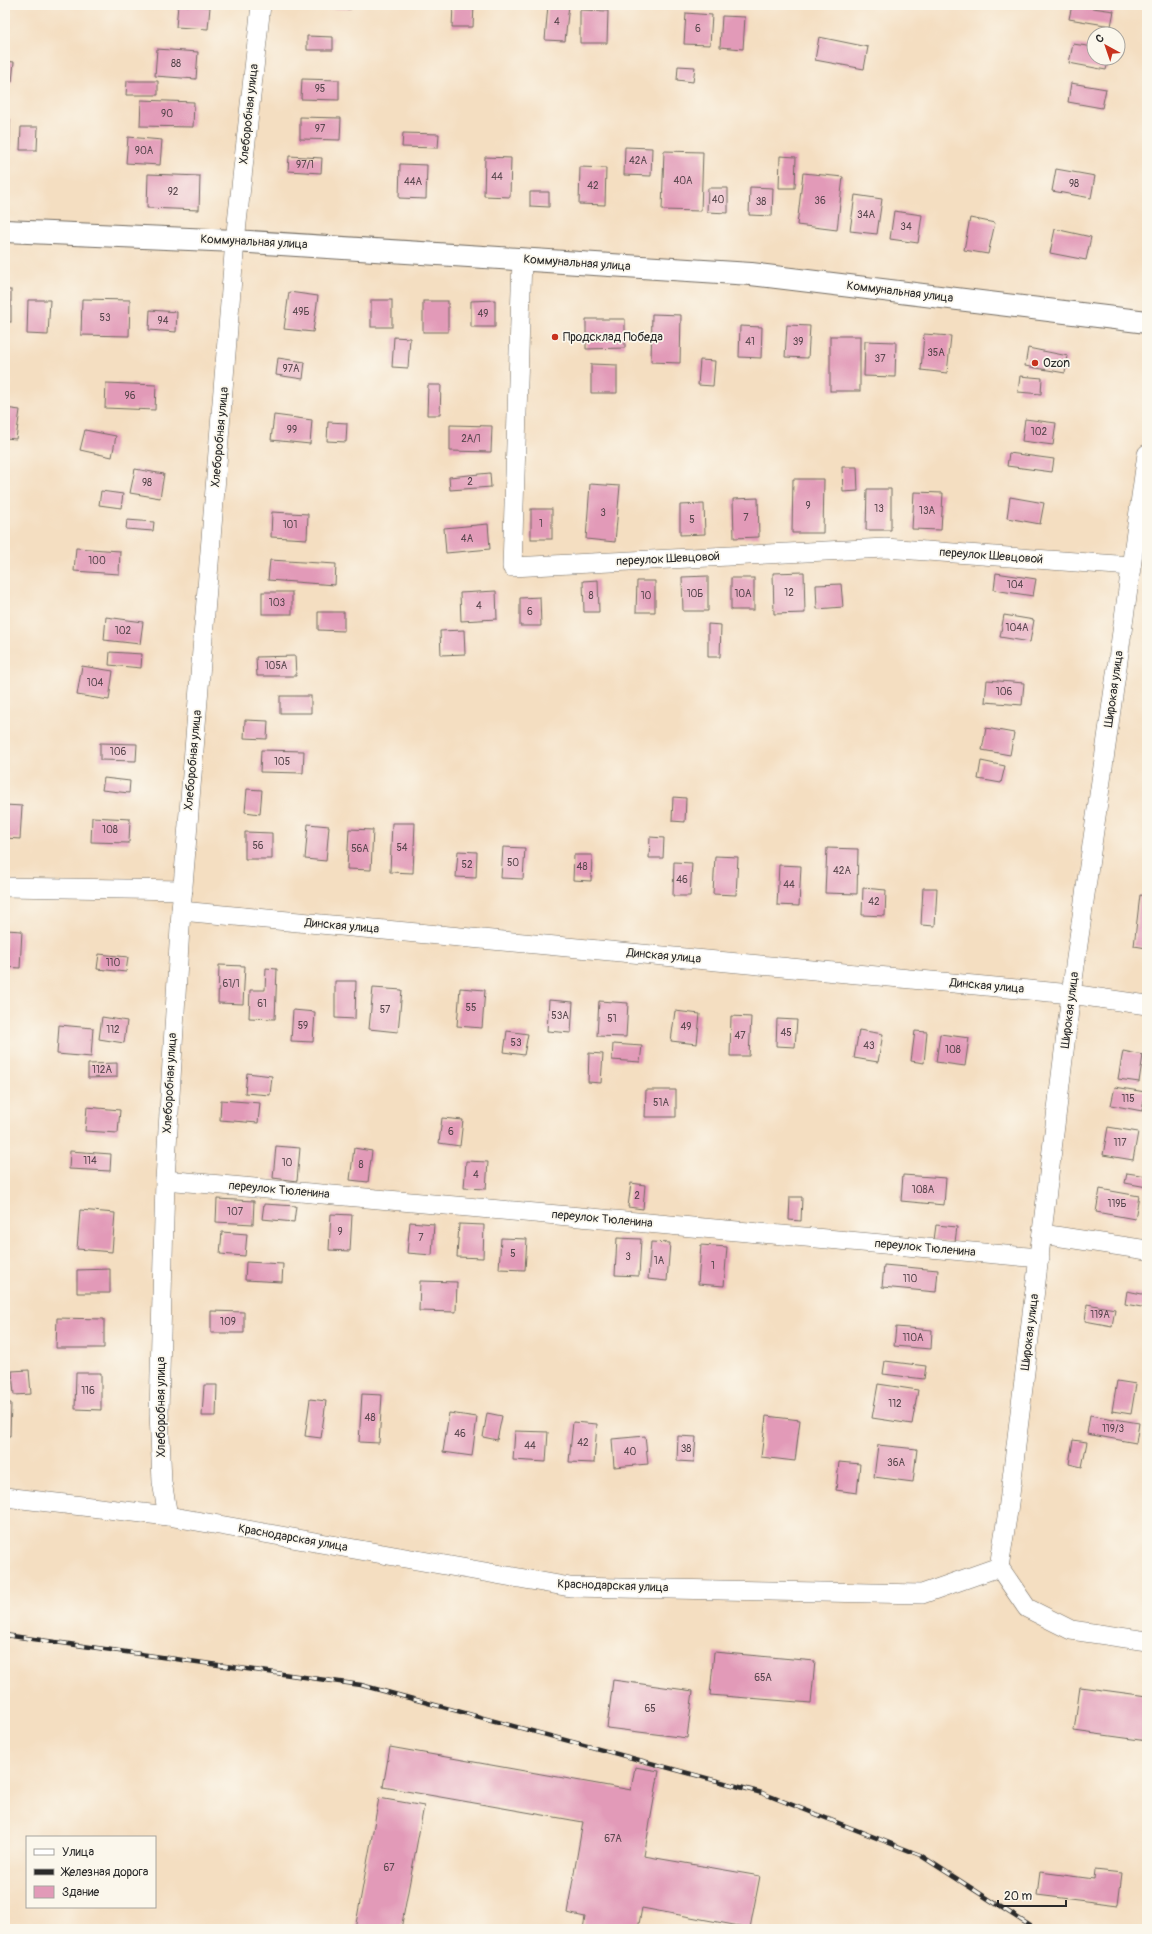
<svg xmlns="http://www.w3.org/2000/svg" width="1152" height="1934" font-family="Pangolin,sans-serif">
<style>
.building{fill:#e29ab8}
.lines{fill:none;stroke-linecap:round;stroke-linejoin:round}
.minor-casing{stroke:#716a60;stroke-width:20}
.tertiary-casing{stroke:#716a60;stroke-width:24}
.minor{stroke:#fff;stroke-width:19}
.tertiary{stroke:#fff;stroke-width:22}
.rail-casing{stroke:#2b2b2b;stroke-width:4.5}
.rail{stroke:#fbf7ec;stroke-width:3;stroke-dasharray:9;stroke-linecap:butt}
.poi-dot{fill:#c8321e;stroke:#fbf7ec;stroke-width:1.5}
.labels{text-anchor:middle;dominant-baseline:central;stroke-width:3.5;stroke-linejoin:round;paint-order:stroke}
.number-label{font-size:10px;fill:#59474e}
.street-label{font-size:12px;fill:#2b2b2b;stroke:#fbf7ec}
.poi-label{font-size:12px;fill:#2b2b2b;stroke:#fbf7ec;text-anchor:start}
</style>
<rect width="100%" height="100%" fill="#fbf7ec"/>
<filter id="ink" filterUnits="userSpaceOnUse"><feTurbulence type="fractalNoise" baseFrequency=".025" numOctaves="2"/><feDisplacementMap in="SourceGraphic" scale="8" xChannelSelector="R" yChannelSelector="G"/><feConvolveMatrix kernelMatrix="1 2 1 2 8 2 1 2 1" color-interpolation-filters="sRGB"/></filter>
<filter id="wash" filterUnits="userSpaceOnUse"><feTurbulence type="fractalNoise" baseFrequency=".012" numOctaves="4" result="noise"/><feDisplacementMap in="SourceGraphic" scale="16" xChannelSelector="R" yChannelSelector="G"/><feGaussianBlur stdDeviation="0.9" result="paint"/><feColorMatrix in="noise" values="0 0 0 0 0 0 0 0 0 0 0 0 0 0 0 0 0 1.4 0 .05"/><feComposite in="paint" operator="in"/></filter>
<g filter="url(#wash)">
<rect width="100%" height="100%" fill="#f4dec1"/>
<g id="blocks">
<g class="building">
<path d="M178 5 210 7 208 29 176 27Z"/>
<path d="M309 5H351V9L309 8Z"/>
<path d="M453 5H474L473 27H452Z"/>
<path d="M548 5H569L565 41 545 40Z"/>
<path d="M1072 5 1114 11 1111 26 1069 19Z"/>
<path d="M580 10 608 11 607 43H580Z"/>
<path d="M686 13 712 15 710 45 684 44Z"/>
<path d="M722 16 745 17 743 49 720 47Z"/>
<path d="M307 36 333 37V50H307Z"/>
<path d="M819 37 868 47 864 69 815 60Z"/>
<path d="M1073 44 1094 47V58H1109L1106 70 1069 63Z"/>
<path d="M157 49 198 52 196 79 155 76Z"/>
<path d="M5 61 14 62 12 82H5Z"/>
<path d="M678 66 695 67 693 82 677 80Z"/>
<path d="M302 79 339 80V100L301 99Z"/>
<path d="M127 81H158V95H126Z"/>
<path d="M1071 83 1106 89 1102 108 1068 102Z"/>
<path d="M141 100 194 102 193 127 140 126Z"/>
<path d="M300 117 341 118 340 140 300 139Z"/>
<path d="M5 119H10L9 191H5Z"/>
<path d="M21 127H38L37 150H20Z"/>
<path d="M403 133 439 134 438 148 402 147Z"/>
<path d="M128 137 162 140 160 165 126 163Z"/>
<path d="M625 147 652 148 651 176 624 175Z"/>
<path d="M664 151 703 152 701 211 662 210Z"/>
<path d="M289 156 322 158 321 173 288 171Z"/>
<path d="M780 156 796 157 795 188H779Z"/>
<path d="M485 157 511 158 510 197 484 196Z"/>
<path d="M400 164 427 165 426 199 399 198Z"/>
<path d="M580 167 606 168 605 205 579 204Z"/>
<path d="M1056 169 1095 176 1091 198 1052 191Z"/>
<path d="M803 173 843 177 837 230 797 225Z"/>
<path d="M148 174 200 176 199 210 147 208Z"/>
<path d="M750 187 773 188 772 216 749 215Z"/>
<path d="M708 188H728V213L707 212Z"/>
<path d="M530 192H549V207L530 206Z"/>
<path d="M855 195 882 199 877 234 850 231Z"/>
<path d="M894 211 922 215 918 243 890 239Z"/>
<path d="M970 218 995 223 988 254 964 250Z"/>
<path d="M1055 229 1091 237 1086 260 1050 253Z"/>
<rect x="5" y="290" width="6" height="32"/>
<path d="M289 292 318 296 313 332 284 329Z"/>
<path d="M82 299 130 300 129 336 81 335Z"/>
<path d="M28 300H50L48 335 27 334Z"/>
<rect x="371" y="300" width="21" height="27"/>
<path d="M495 300V327H471V301Z"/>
<rect x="423" y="301" width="25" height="31"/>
<path d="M150 310 177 312 176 332 149 330Z"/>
<path d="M652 314 681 315 680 363 651 362Z"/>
<path d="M586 319H625V348L586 349Z"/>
<path d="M787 325 810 326 808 358 785 357Z"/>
<path d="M740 326 762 327 761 358 739 357Z"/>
<path d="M924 334 951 336 947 373 921 370Z"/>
<rect x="830" y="336" width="30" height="55"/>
<path d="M394 337 410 338 408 368 392 367Z"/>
<path d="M865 341 896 342 895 377 864 376Z"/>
<path d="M1028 348 1068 356 1065 373 1025 366Z"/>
<path d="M278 358 305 362 303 379 276 375Z"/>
<path d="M700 360 715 361 713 386 698 385Z"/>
<path d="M591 364 617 365V393H591Z"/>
<path d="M1020 376 1042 378 1041 394 1018 392Z"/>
<path d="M106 383 156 385 155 410 105 408Z"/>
<path d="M428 385H441L440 415H427Z"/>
<path d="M5 408 20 410 16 439 5 438Z"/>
<path d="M274 415 312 420 310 444 271 440Z"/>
<path d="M1025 419 1056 423 1053 445 1022 441Z"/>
<path d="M328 422 347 423 346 442 327 441Z"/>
<path d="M450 425 492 426 491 452 450 451Z"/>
<path d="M85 430 116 436 112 457 80 450Z"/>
<path d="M1009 453 1054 459 1052 472 1007 466Z"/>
<path d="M842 467H857L858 491 843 492Z"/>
<path d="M135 469 164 474 160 498 130 493Z"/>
<path d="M490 473 491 487 450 490 449 477Z"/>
<path d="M793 479H824L823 533H792Z"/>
<path d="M590 484 620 486 615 542 586 539Z"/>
<path d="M867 489H891V530H866Z"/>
<path d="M101 491 123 494 121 508 99 505Z"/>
<path d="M914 492 943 493 941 530 912 529Z"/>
<path d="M1010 497 1044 503 1040 524 1007 518Z"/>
<path d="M758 498 759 537 734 538 733 499Z"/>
<path d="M704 504 705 534 680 535V505Z"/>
<rect x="531" y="509" width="21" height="30"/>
<path d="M272 512 308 514 307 539 271 537Z"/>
<path d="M127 520 154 522 153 531 126 529Z"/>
<path d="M488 524 490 549 446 553 444 528Z"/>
<path d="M76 548 120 551 119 574 74 571Z"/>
<path d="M270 560 336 564 335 585 268 580Z"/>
<path d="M804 572 805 613 774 614 773 573Z"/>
<path d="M996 573 1036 579 1033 596 994 590Z"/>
<path d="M708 576V611H683L682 577Z"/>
<rect x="731" y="578" width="23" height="32"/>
<path d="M598 580 599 612H584L583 581Z"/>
<path d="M637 581H655V612H636Z"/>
<path d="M841 584 843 607 817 609 816 585Z"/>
<path d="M496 591 497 619 461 621 460 593Z"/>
<rect x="262" y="592" width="30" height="22"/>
<path d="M540 597 541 626H520V598Z"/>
<path d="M318 612H344V631L318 630Z"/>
<path d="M1004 615 1034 620 1030 642 1000 637Z"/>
<path d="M106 617 143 622 140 644 104 640Z"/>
<path d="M708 624 721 625 720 657H708Z"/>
<path d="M464 630 465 654 441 655 440 631Z"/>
<path d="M110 652 142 654 141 668 109 665Z"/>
<path d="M295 656 296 676H257L256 657Z"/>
<path d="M82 666 113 671 109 700 77 695Z"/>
<path d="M987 680 1024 683 1022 705 985 702Z"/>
<rect x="280" y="696" width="31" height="17"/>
<path d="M245 720 268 721 267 739 244 738Z"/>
<path d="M986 728 1014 733 1010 755 982 750Z"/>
<path d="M100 743 137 744 136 761 100 760Z"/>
<path d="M261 750 304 751 303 773 260 772Z"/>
<path d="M981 761 1005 766 1001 783 978 779Z"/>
<path d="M104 778 130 781 129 793 102 790Z"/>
<path d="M247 789 262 790 260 814 245 812Z"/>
<path d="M673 797 686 798 685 822 672 821Z"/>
<path d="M5 805 22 806 20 839 5 838Z"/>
<path d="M92 817 130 819 129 843 91 842Z"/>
<path d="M392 823H415L413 873 390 872Z"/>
<path d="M308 824 329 826 326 861 305 859Z"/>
<path d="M349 829 373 830 371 870 347 869Z"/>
<path d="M245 832 272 833V859H245Z"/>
<path d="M650 837 664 838 663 858H649Z"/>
<path d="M503 847 525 848 523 879 501 878Z"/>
<path d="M827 848 858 849 857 894 825 893Z"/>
<path d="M458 851 477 852 476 878 456 877Z"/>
<path d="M574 855H592L591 881 573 880Z"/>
<path d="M715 856 738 857 736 895 713 894Z"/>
<path d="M674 862 692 863 690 896H673Z"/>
<path d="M779 865 801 866 799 906 777 905Z"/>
<path d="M863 888 886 890 885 916 862 915Z"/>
<path d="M923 888H937L935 926 921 925Z"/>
<path d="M1140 895 1147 896V948L1134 946Z"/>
<path d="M6 930 22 931 20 968 5 967Z"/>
<path d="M99 954 128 957 126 972 97 969Z"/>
<path d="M219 965 245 966 243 1004 218 1003Z"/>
<path d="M266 968 277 969 275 1019 249 1018 250 990H265Z"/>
<path d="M335 981H356L355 1019 335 1018Z"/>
<path d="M373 988 402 990 398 1032 369 1029Z"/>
<path d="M460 988 485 990 482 1028 457 1026Z"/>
<path d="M549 1000 573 1002 571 1033 547 1031Z"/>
<path d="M599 1001 628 1003 626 1037 597 1036Z"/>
<path d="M293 1010 315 1012 313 1042 291 1041Z"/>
<path d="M675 1011 700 1014 697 1044 671 1041Z"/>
<path d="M731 1016 751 1017 749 1056H730Z"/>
<path d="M102 1017 127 1021 124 1043 99 1039Z"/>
<path d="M777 1019 797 1020 795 1047 776 1046Z"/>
<path d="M59 1025 93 1028 91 1057 57 1054Z"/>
<path d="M859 1030 883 1034 878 1062 854 1058Z"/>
<path d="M507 1031 528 1034 524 1055 504 1052Z"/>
<path d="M915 1031 927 1032 924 1063 911 1061Z"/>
<path d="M940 1034 969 1038 965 1066 936 1062Z"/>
<path d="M613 1044 642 1046 640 1062 612 1060Z"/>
<path d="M1123 1051 1143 1055 1139 1082 1118 1079Z"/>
<path d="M589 1053 603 1054 601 1083 588 1082Z"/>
<path d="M117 1063V1077L88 1078V1064Z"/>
<path d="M247 1073 272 1076 270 1095 245 1093Z"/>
<path d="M1115 1087 1145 1092 1142 1111 1111 1105Z"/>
<path d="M646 1090H676V1117H645Z"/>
<path d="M221 1100 260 1103 258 1123 220 1120Z"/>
<path d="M87 1107 120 1110 118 1133 85 1131Z"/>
<path d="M442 1118 463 1120 460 1146 439 1143Z"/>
<path d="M1108 1127 1138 1132 1133 1160 1103 1155Z"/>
<path d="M276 1146 300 1148 297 1181 273 1178Z"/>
<path d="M354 1148 372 1151 368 1182 350 1180Z"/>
<path d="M70 1151 111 1154 110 1171 69 1169Z"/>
<path d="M466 1161 488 1162 486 1189 464 1188Z"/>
<path d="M1127 1173 1147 1176V1187L1125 1183Z"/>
<path d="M903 1175 946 1178 944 1205 901 1201Z"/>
<path d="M631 1183 645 1185 643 1209 628 1207Z"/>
<path d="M1100 1189 1139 1196 1135 1219 1096 1212Z"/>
<path d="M790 1197H802L801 1221 789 1220Z"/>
<path d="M217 1199 254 1201 253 1224 216 1222Z"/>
<path d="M264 1204 296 1206 294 1222 262 1219Z"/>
<path d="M80 1210 115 1213 112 1252 77 1249Z"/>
<path d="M331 1214 352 1215 350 1251 329 1250Z"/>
<path d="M410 1222 434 1224 432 1255 407 1253Z"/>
<path d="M459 1224 484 1225 483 1258 457 1257Z"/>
<path d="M936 1225 957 1227 955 1242 934 1240Z"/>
<path d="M222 1232 247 1234 245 1256 220 1254Z"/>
<path d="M501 1238 527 1239 525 1270 499 1269Z"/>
<path d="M617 1238 641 1239 639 1276 615 1275Z"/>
<path d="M651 1242 670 1243 667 1281 648 1279Z"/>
<path d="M701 1245 727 1247 724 1286 698 1284Z"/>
<path d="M246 1262 283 1264 282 1282 245 1280Z"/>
<path d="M884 1265 938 1270 936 1292 882 1287Z"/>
<path d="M110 1269V1293H77V1270Z"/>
<path d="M420 1281 457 1282 456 1312 419 1311Z"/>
<path d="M1127 1291 1147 1295V1308L1125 1304Z"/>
<path d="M1087 1304 1115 1309 1112 1326 1085 1321Z"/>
<path d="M211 1311 244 1312V1333H211Z"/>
<path d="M57 1318 104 1319V1348H56Z"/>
<path d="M896 1327 932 1330 931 1349 894 1346Z"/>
<path d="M885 1361 926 1366 924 1379 883 1374Z"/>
<path d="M29 1370 31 1394 14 1395 12 1371Z"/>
<path d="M76 1373H101V1410L75 1409Z"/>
<path d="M1117 1381 1136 1384 1131 1414 1112 1411Z"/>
<path d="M878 1384 918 1390 912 1424 872 1418Z"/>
<path d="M204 1385H217L216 1416H202Z"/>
<path d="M362 1394 382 1395 379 1443 359 1442Z"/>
<path d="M310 1399 326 1401 321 1438 305 1436Z"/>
<path d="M5 1403H11L10 1436H5Z"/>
<path d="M449 1413 477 1417 472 1456 443 1452Z"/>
<path d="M487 1413 502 1416 497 1440 483 1437Z"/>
<path d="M1090 1415 1139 1423 1136 1443 1087 1434Z"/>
<path d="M766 1416 800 1420 795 1461 761 1457Z"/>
<path d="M573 1422 597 1424 594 1463 569 1462Z"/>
<path d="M515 1431 548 1432 546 1462 513 1460Z"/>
<path d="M645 1436 648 1464 614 1467 612 1439Z"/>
<path d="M678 1436 696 1437 694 1462 677 1461Z"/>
<path d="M1073 1440 1087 1442 1082 1467 1069 1464Z"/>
<path d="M878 1445 917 1449 913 1482 874 1477Z"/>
<path d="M839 1462 860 1464 857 1493 836 1490Z"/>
<path d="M714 1652 815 1661 811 1703 710 1695Z"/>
<path d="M613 1680 693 1691 687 1738 607 1728Z"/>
<path d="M1080 1687 1147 1696V1741L1074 1731Z"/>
<path d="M390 1747 631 1790 635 1767 659 1771 644 1856 760 1876 750 1928 642 1908 638 1929H583L585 1917 567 1913 583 1822 383 1787Z"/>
<path d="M379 1798 424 1806 401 1929H355Z"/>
<path d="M1095 1870 1122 1873 1118 1905 1037 1895 1040 1872 1094 1879Z"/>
</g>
</g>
</g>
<g filter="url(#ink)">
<use href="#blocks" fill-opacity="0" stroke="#716a60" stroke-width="1"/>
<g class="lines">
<defs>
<g id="minor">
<path d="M522 259 512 567 885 548 1131 566"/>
<path d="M5 887 183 890"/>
<path d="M181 911 1071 994 1147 1005"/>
<path d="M165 1180 1040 1258"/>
<path d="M1042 1234 1147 1250"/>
<path d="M5 1497 168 1516 570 1587 922 1594 999 1567"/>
<path d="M168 1516 162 1482 159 1412 165 1180 181 911 235 241 261 5"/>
<path d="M999 1567 1008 1511 1071 994 1147 454"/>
<path d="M999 1567 1027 1608 1071 1630 1147 1641"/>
</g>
<path id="tertiary" d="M5 231 235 241 751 274 1147 322"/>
</defs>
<use href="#minor" class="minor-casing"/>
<use href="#tertiary" class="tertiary-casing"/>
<use href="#minor" class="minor"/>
<use href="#tertiary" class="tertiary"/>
<defs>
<path id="rail" d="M5 1635 361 1685 762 1793 920 1855 1035 1929"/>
</defs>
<use href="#rail" class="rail-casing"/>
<use href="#rail" class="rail"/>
</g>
</g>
<g class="poi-dot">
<circle cx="555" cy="337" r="4"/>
<circle cx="1035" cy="363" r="4"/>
</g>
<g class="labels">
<g class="number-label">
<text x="557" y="22">4</text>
<text x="698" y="29">6</text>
<text x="176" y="64">88</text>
<text x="320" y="89">95</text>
<text x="167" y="114">90</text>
<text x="320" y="129">97</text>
<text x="144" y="151">90А</text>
<text x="638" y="161">42А</text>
<text x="305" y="165">97/1</text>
<text x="497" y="177">44</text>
<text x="683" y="181">40А</text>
<text x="413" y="182">44А</text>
<text x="1074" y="184">98</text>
<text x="593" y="186">42</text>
<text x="173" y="192">92</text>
<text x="718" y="200">40</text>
<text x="820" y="201">36</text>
<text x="761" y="202">38</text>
<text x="866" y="215">34А</text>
<text x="906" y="227">34</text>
<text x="301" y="312">49Б</text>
<text x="483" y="314">49</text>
<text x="105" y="318">53</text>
<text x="163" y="321">94</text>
<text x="750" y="342">41</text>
<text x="798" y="342">39</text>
<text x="936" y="353">35А</text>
<text x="880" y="359">37</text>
<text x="291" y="369">97А</text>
<text x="130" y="396">96</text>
<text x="292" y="430">99</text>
<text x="1039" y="432">102</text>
<text x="471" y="439">2А/1</text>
<text x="470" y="482">2</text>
<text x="147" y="483">98</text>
<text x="808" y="506">9</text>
<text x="879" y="509">13</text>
<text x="927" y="511">13А</text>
<text x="603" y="513">3</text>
<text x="746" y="518">7</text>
<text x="692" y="520">5</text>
<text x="541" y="524">1</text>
<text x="290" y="525">101</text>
<text x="467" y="539">4А</text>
<text x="97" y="561">100</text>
<text x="1015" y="585">104</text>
<text x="789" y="593">12</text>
<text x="695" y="594">10Б</text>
<text x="743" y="594">10А</text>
<text x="591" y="596">8</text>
<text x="646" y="596">10</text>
<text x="277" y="603">103</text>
<text x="479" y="606">4</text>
<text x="530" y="612">6</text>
<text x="1017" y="628">104А</text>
<text x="123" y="631">102</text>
<text x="276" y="666">105А</text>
<text x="95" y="683">104</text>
<text x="1004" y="692">106</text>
<text x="118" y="752">106</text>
<text x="282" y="762">105</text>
<text x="110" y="830">108</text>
<text x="258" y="846">56</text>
<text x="402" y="848">54</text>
<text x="360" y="849">56А</text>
<text x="513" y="863">50</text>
<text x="467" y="865">52</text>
<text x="582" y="867">48</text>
<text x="842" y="871">42А</text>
<text x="682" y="880">46</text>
<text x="789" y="885">44</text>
<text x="874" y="902">42</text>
<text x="113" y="963">110</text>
<text x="231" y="984">61/1</text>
<text x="262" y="1004">61</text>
<text x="471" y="1008">55</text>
<text x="385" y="1010">57</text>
<text x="560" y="1016">53А</text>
<text x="612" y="1019">51</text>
<text x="303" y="1026">59</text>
<text x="686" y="1027">49</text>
<text x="113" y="1030">112</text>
<text x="786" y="1033">45</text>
<text x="740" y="1036">47</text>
<text x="516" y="1043">53</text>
<text x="869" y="1046">43</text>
<text x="953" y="1050">108</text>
<text x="102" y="1070">112А</text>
<text x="1128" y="1099">115</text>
<text x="661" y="1103">51А</text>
<text x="451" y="1132">6</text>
<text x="1120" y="1143">117</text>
<text x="90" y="1161">114</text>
<text x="287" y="1163">10</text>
<text x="361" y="1165">8</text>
<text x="476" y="1175">4</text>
<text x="923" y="1190">108А</text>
<text x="637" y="1196">2</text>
<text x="1117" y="1204">119Б</text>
<text x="235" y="1212">107</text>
<text x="340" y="1232">9</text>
<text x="421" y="1238">7</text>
<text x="513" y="1254">5</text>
<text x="628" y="1257">3</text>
<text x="659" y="1261">1А</text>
<text x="713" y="1266">1</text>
<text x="910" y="1279">110</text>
<text x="1100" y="1315">119А</text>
<text x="228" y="1322">109</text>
<text x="913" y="1338">110А</text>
<text x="88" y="1391">116</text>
<text x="895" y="1404">112</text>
<text x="370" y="1418">48</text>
<text x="1113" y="1429">119/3</text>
<text x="460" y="1434">46</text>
<text x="583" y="1443">42</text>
<text x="530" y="1446">44</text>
<text x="686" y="1449">38</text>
<text x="630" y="1452">40</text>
<text x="896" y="1463">36А</text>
<text x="763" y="1678">65А</text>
<text x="650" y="1709">65</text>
<text x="613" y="1839">67А</text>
<text x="389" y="1868">67</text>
</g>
<g class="street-label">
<text transform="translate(249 114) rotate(-84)">Хлеборобная улица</text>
<text transform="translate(254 242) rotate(3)">Коммунальная улица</text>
<text transform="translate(577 263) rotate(4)">Коммунальная улица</text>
<text transform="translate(900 292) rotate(7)">Коммунальная улица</text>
<text transform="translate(220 437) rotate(-85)">Хлеборобная улица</text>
<text transform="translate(991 556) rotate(4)">переулок Шевцовой</text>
<text transform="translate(668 559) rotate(-3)">переулок Шевцовой</text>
<text transform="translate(1114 689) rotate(-82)">Широкая улица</text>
<text transform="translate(193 760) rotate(-85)">Хлеборобная улица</text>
<text transform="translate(342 926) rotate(5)">Динская улица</text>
<text transform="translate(664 956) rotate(5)">Динская улица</text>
<text transform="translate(987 986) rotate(5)">Динская улица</text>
<text transform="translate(1070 1010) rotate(-83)">Широкая улица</text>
<text transform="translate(170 1083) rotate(-87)">Хлеборобная улица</text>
<text transform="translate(279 1190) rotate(5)">переулок Тюленина</text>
<text transform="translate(602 1219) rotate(5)">переулок Тюленина</text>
<text transform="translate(925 1248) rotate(5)">переулок Тюленина</text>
<text transform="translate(1030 1332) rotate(-83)">Широкая улица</text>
<text transform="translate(161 1407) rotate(-90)">Хлеборобная улица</text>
<text transform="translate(293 1538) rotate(10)">Краснодарская улица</text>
<text transform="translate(613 1586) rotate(2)">Краснодарская улица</text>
</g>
<g class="poi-label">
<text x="563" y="337">Продсклад Победа</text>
<text x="1043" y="363">Ozon</text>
</g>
</g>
<rect width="1152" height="1934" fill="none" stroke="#fbf7ec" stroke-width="20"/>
<rect x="26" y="1836" width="130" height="72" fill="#fbf7ec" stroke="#a8a59f"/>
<rect x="34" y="1849" width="20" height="6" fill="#ffffff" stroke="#a8a59f"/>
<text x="62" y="1856" font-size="12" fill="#2b2b2b">Улица</text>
<rect x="34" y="1869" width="20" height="6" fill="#2b2b2b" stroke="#a8a59f"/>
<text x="62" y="1876" font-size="12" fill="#2b2b2b">Железная дорога</text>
<rect x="34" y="1886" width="20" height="12" fill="#e29ab8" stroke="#a8a59f"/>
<text x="62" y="1896" font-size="12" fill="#2b2b2b">Здание</text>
<g transform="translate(1106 46) rotate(320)"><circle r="19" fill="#fbf7ec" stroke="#a8a59f"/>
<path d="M0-3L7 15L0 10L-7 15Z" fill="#c8321e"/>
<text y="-6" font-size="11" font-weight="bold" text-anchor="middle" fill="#2b2b2b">С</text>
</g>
<path d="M998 1900v6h68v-6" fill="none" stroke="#2b2b2b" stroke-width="2"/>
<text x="1004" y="1900" font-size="12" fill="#2b2b2b" stroke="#fbf7ec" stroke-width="3" paint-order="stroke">20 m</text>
</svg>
